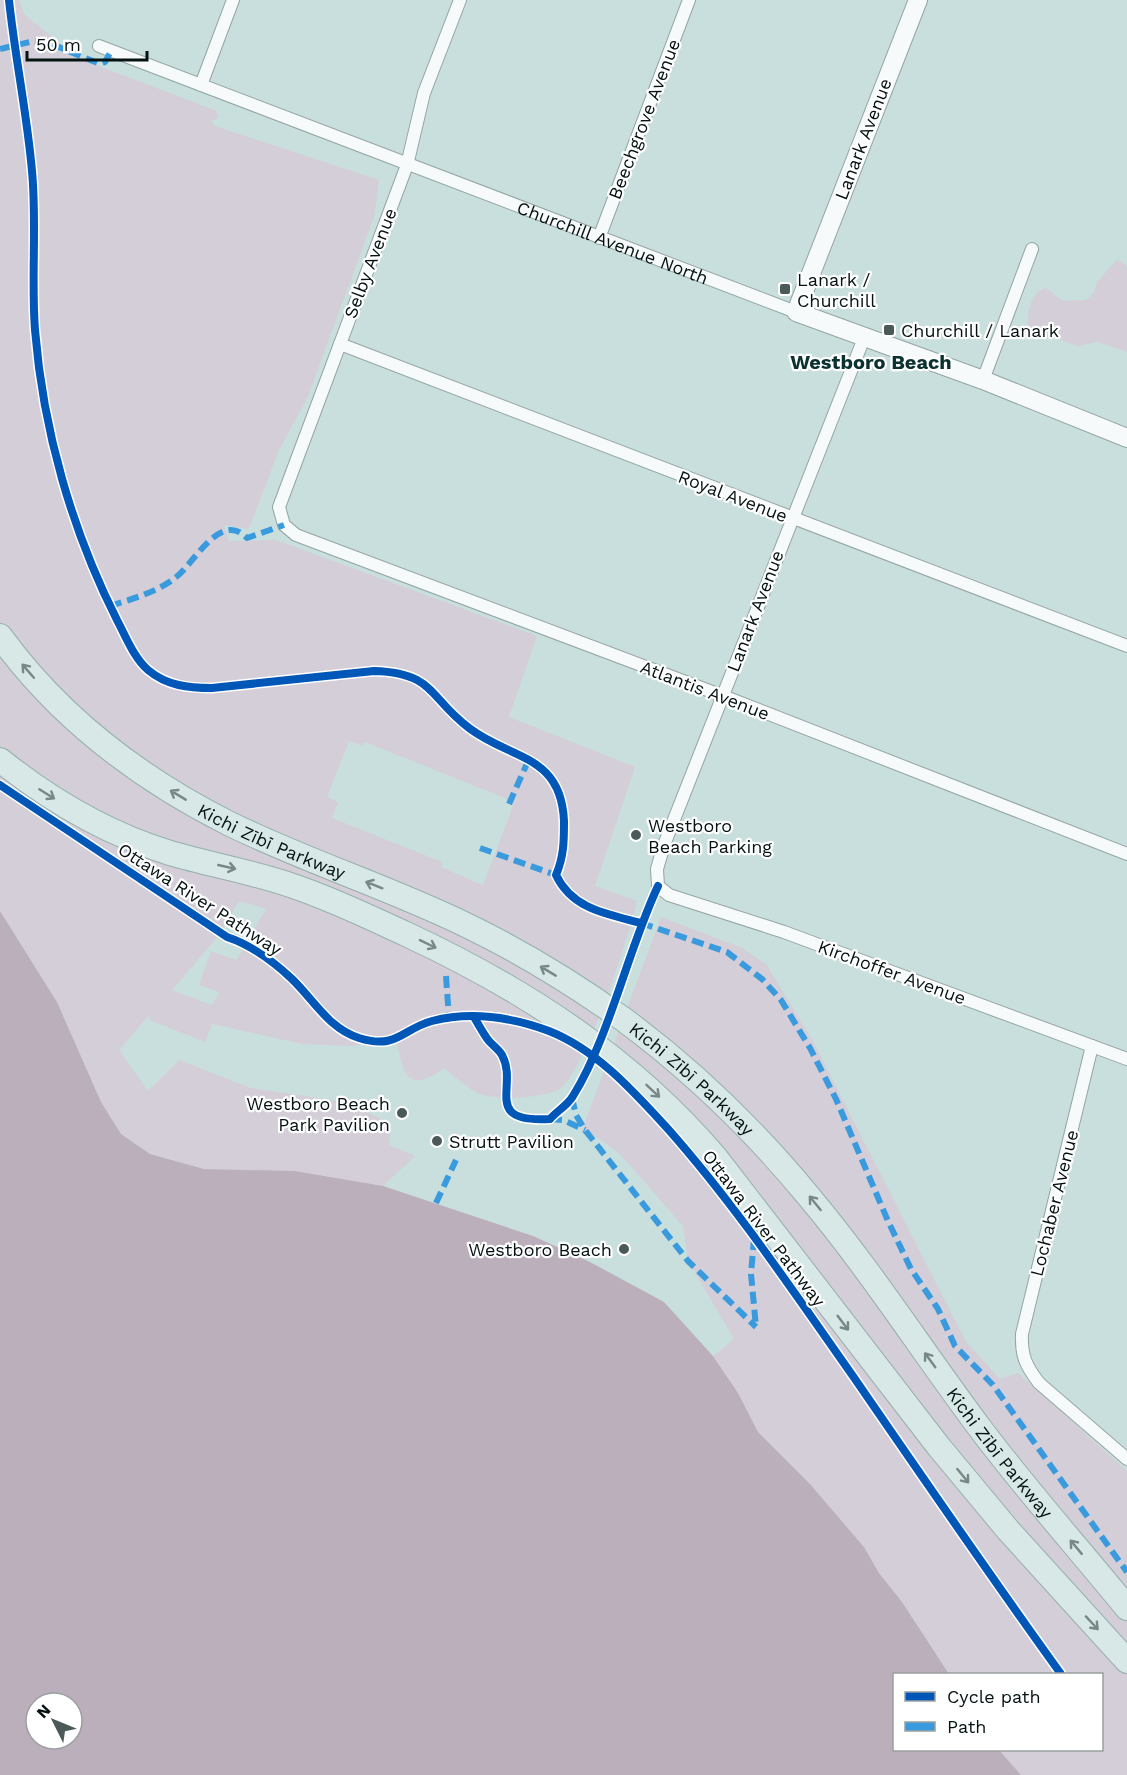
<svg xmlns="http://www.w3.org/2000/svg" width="1127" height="1775" font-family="'Work Sans',sans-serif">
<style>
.green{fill:#d3ced7;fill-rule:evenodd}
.water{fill:#bcafbc;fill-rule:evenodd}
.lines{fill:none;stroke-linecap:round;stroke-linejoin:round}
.street-casing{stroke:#93a5a3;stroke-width:14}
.secondary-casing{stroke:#93a5a3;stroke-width:20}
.highway-casing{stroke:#96afad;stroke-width:26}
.street{stroke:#f7fafa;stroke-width:12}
.secondary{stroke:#f7fafa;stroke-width:18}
.highway{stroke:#d7e8e6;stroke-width:24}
.quiet{stroke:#399ade;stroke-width:6;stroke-dasharray:12 6;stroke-linecap:butt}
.cycleway-casing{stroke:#fff;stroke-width:11}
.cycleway{stroke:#0057b8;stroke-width:8}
.oneway{stroke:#788886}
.poi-dot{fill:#495a58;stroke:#fff;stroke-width:2}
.labels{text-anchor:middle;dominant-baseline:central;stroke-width:4.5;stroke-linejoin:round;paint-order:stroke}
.street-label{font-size:18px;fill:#041211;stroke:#fff}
.poi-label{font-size:18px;fill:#041211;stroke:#fff;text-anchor:start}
.neighbourhood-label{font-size:20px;font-weight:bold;fill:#0b3230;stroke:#fff}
</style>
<rect width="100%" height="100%" fill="#c9dfdd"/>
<g class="green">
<path d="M0 0H19L24 14 78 58 217 111 218 118 211 121 215 126 379 180 374 217 307 399 279 450 249 529 224 525 229 541 276 540 537 636 509 717 635 767 595 886 637 901C630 933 584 1076 558 1090 542 1098 494 1101 477 1093 465 1086 454 1076 444 1068 406 1096 403 1072 396 1038L351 1046 302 1044 212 1024 205 1042 149 1020 151 1013 119 1050 148 1091 179 1060 251 1088 345 1102 390 1123 389 1145 415 1156 383 1186 295 1171 204 1169 150 1154 121 1134 101 1102 57 1002 0 911ZM349 741 363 746 365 742 505 798 513 806 483 885 441 867 442 862 332 818 338 802 327 797ZM239 901 266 909 236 960 211 951 199 985 219 992 212 1005 172 990 219 935Z"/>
<path d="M1116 261H1121L1127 267V352L1098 342 1077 346 1028 328C1027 314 1030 292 1046 288L1063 301 1086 300 1094 293 1097 282Z"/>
<path d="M661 917 742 948 766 964 813 1041 966 1342 1000 1379 1018 1373 1127 1471V1775H1021L999 1750H1102V1674H949L902 1602 879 1573 864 1547 810 1484 758 1432 738 1393 713 1356 734 1339 688 1261 683 1226 620 1154 597 1137 581 1133Z"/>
</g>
<path class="water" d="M0 911 57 1002 101 1102 121 1134 150 1154 204 1169 295 1171 383 1186 533 1236 590 1262 664 1302 713 1356 738 1393 758 1432 810 1484 864 1547 879 1573 902 1602 949 1674H894V1750H999L1021 1775H0ZM36 1703H72V1739H36Z"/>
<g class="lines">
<defs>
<g id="street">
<path d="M460 0 424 93 407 165 279 507 284 525 296 535 723 696 1127 854"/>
<path id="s1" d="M99 46 796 312"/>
<path d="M201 85 233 0"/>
<path d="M599 238 689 0"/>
<path d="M864 338 664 845 657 869 658 886 669 895 784 932 1127 1059"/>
<path d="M340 344 1127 646"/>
<path d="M983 380 1032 249"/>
<path d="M1092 1046 1022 1334C1021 1356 1026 1366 1039 1383L1127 1459"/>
</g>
<path id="secondary" d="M918 0 796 312 983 380 1127 438"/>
<g id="highway">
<path id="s2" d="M0 636C58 716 139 778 228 823 305 861 388 887 466 925 520 951 574 984 623 1019 692 1070 755 1131 810 1198 872 1272 924 1354 982 1431 1028 1492 1079 1549 1127 1608"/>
<path d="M0 760C50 800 108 834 170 853 211 865 253 872 293 886 332 899 369 917 406 934 524 989 631 1058 716 1158L939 1447 1008 1530 1127 1661"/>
</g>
</defs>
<use href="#street" class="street-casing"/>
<use href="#secondary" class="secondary-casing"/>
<use href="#highway" class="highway-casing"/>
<use href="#street" class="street"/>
<use href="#secondary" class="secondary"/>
<use href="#highway" class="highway"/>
<g class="quiet">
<path d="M0 49 34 41 49 43 100 64 105 62 111 51"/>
<path d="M110 606C132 599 157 592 175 578 195 563 220 510 247 538L284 525"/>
<path d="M509 804 529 759"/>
<path d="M480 848 556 875"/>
<path d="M641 923 727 952 762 979 781 1000 810 1048 836 1099 888 1221 911 1269 938 1309 955 1346 993 1385 1127 1572"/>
<path d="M446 976 449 1018"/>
<path d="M572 1098 576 1115 585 1130 688 1261 756 1327"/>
<path d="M550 1119 563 1120 585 1130"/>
<path d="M436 1203 456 1160"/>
<path d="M754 1238 751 1274 756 1327"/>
</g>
<defs>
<g id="cycleway">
<path d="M9 0C15 57 27 114 32 171 37 224 31 277 35 330 43 430 72 531 117 620 126 637 134 658 148 670 167 686 189 688 212 688L374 671C435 673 428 697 469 728 511 760 561 754 564 821 564 841 564 856 556 875 572 909 607 914 641 923"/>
<path d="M0 785 227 937C251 945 274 962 292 979 313 999 329 1029 359 1038 397 1050 402 1029 432 1021 471 1011 511 1017 549 1031 597 1050 634 1092 668 1129 737 1207 795 1294 855 1379 923 1478 991 1577 1061 1674"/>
<path d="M474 1017C478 1024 482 1031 486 1037 490 1044 498 1048 502 1055 519 1086 481 1123 550 1119 557 1111 568 1105 573 1096 610 1036 627 952 658 886"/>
</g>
</defs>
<use href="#cycleway" class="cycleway-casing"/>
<use href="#cycleway" class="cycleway"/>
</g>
<defs><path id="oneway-shaft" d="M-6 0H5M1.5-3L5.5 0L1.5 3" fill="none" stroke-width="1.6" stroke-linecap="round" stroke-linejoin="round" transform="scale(1.5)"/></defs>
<g class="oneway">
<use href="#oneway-shaft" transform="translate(28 671) rotate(-131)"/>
<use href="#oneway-shaft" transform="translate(47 794) rotate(32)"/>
<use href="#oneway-shaft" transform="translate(178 795) rotate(-149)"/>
<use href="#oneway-shaft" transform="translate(227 867) rotate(13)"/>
<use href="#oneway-shaft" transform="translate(374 885) rotate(-158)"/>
<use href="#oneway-shaft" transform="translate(428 944) rotate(26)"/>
<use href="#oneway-shaft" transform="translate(548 971) rotate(-149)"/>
<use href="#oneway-shaft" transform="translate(653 1091) rotate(43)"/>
<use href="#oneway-shaft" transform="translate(815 1203) rotate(-129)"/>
<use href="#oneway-shaft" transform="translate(843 1323) rotate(53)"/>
<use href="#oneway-shaft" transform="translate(930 1360) rotate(-126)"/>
<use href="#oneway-shaft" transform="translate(963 1476) rotate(51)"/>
<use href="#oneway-shaft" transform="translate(1076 1547) rotate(-130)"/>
<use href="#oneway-shaft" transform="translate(1092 1623) rotate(47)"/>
</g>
<g class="poi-dot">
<rect x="779" y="283" width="12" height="12" rx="3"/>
<rect x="883" y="324" width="12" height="12" rx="3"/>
<circle cx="636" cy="835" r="6"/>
<circle cx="402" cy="1113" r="6"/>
<circle cx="437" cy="1141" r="6"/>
<circle cx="624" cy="1249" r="6"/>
</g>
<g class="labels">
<g class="street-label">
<text transform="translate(644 119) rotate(-69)">Beechgrove Avenue</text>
<text transform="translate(863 139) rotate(-69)">Lanark Avenue</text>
<text stroke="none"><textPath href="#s1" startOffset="550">Churchill Avenue North</textPath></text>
<text transform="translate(370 263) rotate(-69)">Selby Avenue</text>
<text transform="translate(733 496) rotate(21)">Royal Avenue</text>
<text transform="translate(755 611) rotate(-69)">Lanark Avenue</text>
<text transform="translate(705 690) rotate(21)">Atlantis Avenue</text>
<text stroke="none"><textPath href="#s2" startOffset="345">Kichi Zībī Parkway</textPath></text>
<text transform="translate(200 899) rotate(33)">Ottawa River Pathway</text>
<text transform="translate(892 972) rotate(20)">Kirchoffer Avenue</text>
<text stroke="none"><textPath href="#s2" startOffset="831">Kichi Zībī Parkway</textPath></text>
<text transform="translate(1054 1203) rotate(-76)">Lochaber Avenue</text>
<text transform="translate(764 1228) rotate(53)">Ottawa River Pathway</text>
<text stroke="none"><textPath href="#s2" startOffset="1317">Kichi Zībī Parkway</textPath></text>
</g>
<g class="poi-label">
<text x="797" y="279">Lanark /<tspan x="797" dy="21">Churchill</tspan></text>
<text x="901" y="330">Churchill / Lanark</text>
<text x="648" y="825">Westboro<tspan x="648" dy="21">Beach Parking</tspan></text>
<text x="390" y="1103" text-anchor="end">Westboro Beach<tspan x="390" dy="21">Park Pavilion</tspan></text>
<text x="449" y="1141">Strutt Pavilion</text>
<text x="612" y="1249" text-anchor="end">Westboro Beach</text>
</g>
<g class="neighbourhood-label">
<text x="871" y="362">Westboro Beach</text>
</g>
</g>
<rect x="893" y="1673" width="210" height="78" fill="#ffffff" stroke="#9ba0a0" stroke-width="1.5"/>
<rect x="905" y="1692" width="30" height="9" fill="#0057b8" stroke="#9ba0a0" stroke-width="1.5"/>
<text x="947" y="1703" font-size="18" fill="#041211">Cycle path</text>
<rect x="905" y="1722" width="30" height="9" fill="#399ade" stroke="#9ba0a0" stroke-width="1.5"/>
<text x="947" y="1733" font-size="18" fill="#041211">Path</text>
<g transform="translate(54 1721) rotate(313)"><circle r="28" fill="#ffffff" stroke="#9ba0a0" stroke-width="1.5"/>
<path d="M0-4.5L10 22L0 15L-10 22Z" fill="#495a58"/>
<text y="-9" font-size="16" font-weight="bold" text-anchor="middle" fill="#041211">N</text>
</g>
<path d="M27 51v9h120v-9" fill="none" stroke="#041211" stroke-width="3"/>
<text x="36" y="51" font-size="18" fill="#041211" stroke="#ffffff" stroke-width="4.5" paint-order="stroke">50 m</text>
</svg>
